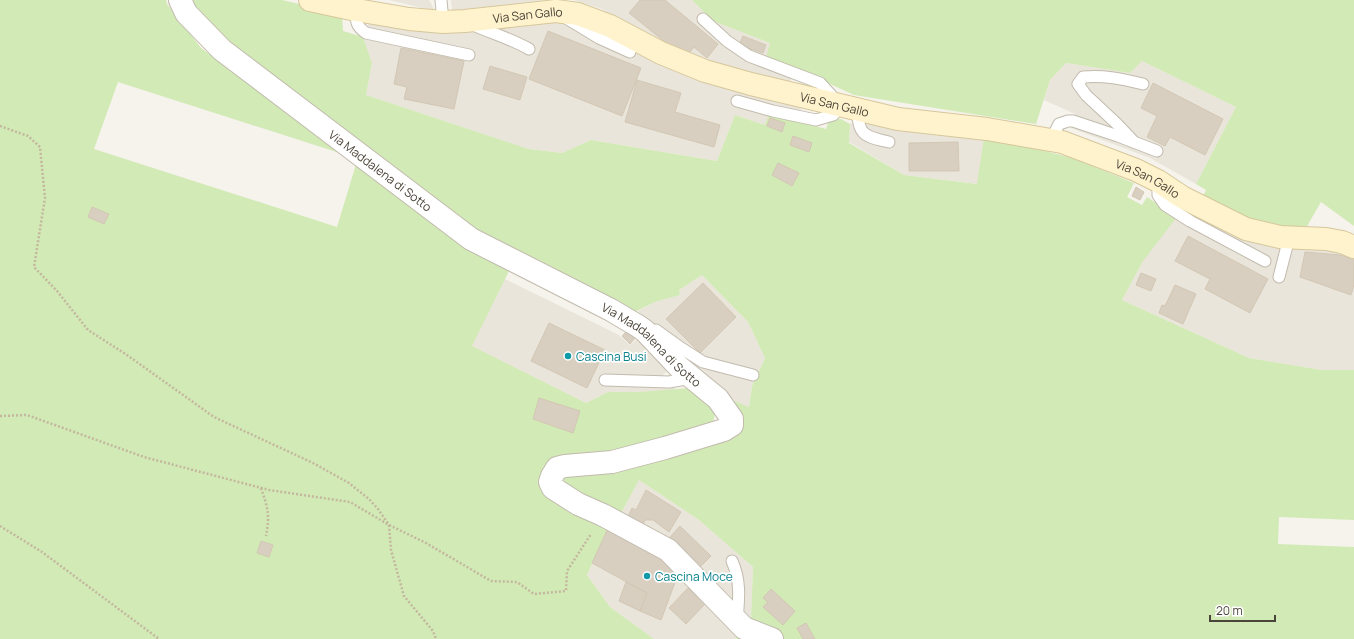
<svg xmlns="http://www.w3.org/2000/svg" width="1354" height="639" font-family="Manrope,sans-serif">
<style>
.residential{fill:#eae5da}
.green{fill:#d2eab5}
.building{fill:#d8cfc1;stroke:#d3c7b4}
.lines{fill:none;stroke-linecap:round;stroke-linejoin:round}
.lane-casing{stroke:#c2bbae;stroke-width:13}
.street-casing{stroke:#c2bbae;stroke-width:24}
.secondary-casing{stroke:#d6c79b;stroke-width:24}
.path{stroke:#c4b79f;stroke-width:2.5;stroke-dasharray:2 2;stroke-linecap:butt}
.lane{stroke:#fff;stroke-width:11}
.street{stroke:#fff;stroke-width:22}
.secondary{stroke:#fff3cd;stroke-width:22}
.culture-dot{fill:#0f9aa8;stroke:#fff;stroke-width:1.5}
.labels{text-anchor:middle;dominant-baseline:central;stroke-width:3.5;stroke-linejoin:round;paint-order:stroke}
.street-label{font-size:12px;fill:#4b4439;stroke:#fff}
.culture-label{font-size:12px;fill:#0d838f;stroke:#fff;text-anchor:start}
</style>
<rect width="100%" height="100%" fill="#f6f3ec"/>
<g class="residential">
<path d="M389 0H429L435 11Z"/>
<path d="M451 0H545L452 11Z"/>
<path d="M574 0H692L713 21 770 43 795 68 790 82 681 57 602 9Z"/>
<path d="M370 18 558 21 594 29 802 106 799 116 765 125 735 115 717 161 591 140 562 153 529 149 366 95 372 63 363 37 366 33Z"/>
<path d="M1142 61 1236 107 1196 184 1150 158 1071 128 1075 114 1044 100 1050 80 1066 63 1130 73Z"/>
<path d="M858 121 898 128 984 137 978 184 904 175 849 142 850 124Z"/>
<path d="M1168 199 1229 235 1258 244 1281 247 1279 254 1288 255 1290 248H1333L1354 255V370H1322L1249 358 1122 300 1143 261Z"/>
<path d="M702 275 748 322 765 358 752 386 749 407 718 394 651 331 638 311 655 302 680 295 679 290Z"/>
<path d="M505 279 619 335 630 345 637 339 667 371 663 375 676 390 639 392H608L586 403 471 346Z"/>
<path d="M639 480 699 520 753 567 751 618 747 624 618 519Z"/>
<path d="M610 524 661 552 742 631 735 639H654L610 607 587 575Z"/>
</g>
<g class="green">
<path d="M0 0H166L167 4 201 48 346 155 118 82 94 149 337 227 357 161 511 267 472 346 586 403 608 392H639L689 388C699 397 722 408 712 423L618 453 559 458 543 467V489L610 524 587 575 610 607 654 639H0Z"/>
<path d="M193 0H282L342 14 343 31 363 37 372 63 366 95 529 149 562 153 591 140 717 161 735 115 765 125 769 114 826 129 830 118 841 119 850 124 849 143 904 175 977 184 984 137 1026 146 1072 158 1134 183 1127 197 1142 205 1147 197 1177 217 1143 261 1122 300 1249 358 1322 370H1354V520L1279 517 1278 544 1354 547V639H735L751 618 753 567 699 520 639 480 618 519 568 488 563 478 573 471 617 467 734 438 740 425 718 394 749 407 752 386 765 358 748 322 702 275 679 290 680 295 655 302 633 313 482 235 234 49 198 13Z"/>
<path d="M692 0H1354V226L1321 202 1306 228H1282L1254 222 1202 198 1206 190 1196 184 1236 107 1142 61 1130 73 1066 63 1050 80 1036 124 854 95 795 68 766 58 770 43 713 21Z"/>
</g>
<g class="building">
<path d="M640 0H665L718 44 707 58 694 47 685 58 629 13Z"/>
<path d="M548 31 641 68 622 116 529 79Z"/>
<path d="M743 36 766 45 763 53 739 45Z"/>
<path d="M401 48 464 61 454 109 404 99 407 87 394 84Z"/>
<path d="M490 66 527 77 520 100 483 89Z"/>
<path d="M637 80 681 93 675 112 720 125 714 147 625 122Z"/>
<path d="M1153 83 1223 119 1205 155 1170 137 1165 146 1147 137 1157 116 1141 108Z"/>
<path d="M770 118 785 123 782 132 767 126Z"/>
<path d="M793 136 812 143 809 152 790 145Z"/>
<path d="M958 142 959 171H909V143Z"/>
<path d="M778 163 799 173 792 186 772 175Z"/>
<path d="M1136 187 1144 192 1140 200 1132 196Z"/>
<path d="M92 207 109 214 104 224 88 217Z"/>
<path d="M1188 236 1268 279 1250 313 1205 289 1210 279 1175 261Z"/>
<path d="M1305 252 1341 255 1354 260V285L1351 295 1300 277Z"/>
<path d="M1141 273 1156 279 1151 291 1136 285Z"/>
<path d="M703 283 736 317 700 353 666 319Z"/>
<path d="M1175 285 1196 294 1183 324 1159 313 1162 305 1165 306Z"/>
<path d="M549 323 605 350 587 388 531 361Z"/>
<path d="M628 330 636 337 630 344 622 336Z"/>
<path d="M539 398 580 411 573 433 533 419Z"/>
<path d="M646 490 681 512 669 532 653 520H645L640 531 625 523 632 508 636 510Z"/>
<path d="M610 524 680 569 661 620 640 611 647 593 592 563Z"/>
<path d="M680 526 711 556 701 566 691 569 664 544Z"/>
<path d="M261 541 273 545 269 557 257 553Z"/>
<path d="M626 582 647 593 640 611 619 601Z"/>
<path d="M688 588 705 604 686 624 669 608Z"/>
<path d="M771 589 795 611 783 625 763 607 768 602 763 598Z"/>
<path d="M806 623 815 639H803L797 628Z"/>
</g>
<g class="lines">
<defs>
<g id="lane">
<path d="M441 0 443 22"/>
<path d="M356 10C356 22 356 26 366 33L469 55"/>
<path d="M566 18 599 38 630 52"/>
<path d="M703 19 727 41 749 56 820 83 841 106 833 115 816 120 773 111 737 101"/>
<path d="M471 24C490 33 510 38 529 49"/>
<path d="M858 110C857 135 866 137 889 142"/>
<path d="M1051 140 1059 124 1068 121H1073L1118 136 1157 151"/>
<path d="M1134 142 1117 124 1086 95 1078 84 1083 77C1104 75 1123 79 1143 84"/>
<path d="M1158 181V195L1165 205 1190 221 1265 261"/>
<path d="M1279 277 1289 238"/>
<path d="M656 330 681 348 703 362 753 375"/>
<path d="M605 380 669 382 692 378"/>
<path d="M732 561C741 581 739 599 737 620"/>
</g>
<g id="street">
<path id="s1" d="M180 0 186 13 222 50 471 239 611 310 638 326 645 331 679 367 718 399 732 419V425L724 430 665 448 612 462 565 466 557 468 552 476 550 482 553 488 578 504 603 515 668 550 744 628 772 639"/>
</g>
<g id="secondary">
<path id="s2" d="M310 0 356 10 409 19 443 22 465 21 556 11 578 14 610 26 661 53 705 71 751 84 898 119 987 129 1062 142 1136 170 1158 181 1182 197 1246 229 1280 237 1326 239 1342 242 1354 247"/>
</g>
</defs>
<use href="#lane" class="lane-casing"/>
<use href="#street" class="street-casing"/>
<use href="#secondary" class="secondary-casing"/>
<g class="path">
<path d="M0 126 28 136 40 147 45 198 34 267 57 291 88 330 127 355 214 417 313 463 349 483 369 499 378 509 389 525 391 550 404 596 433 631 436 639"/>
<path d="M0 416 27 415 144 457 269 490 350 502 389 525 426 543 491 581 517 582 534 594 566 591 567 571 591 534"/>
<path d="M261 488C268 508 270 515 266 536"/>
<path d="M0 526 42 552 159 639"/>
</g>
<use href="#lane" class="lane"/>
<use href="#street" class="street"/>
<use href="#secondary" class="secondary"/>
</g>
<g class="culture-dot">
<circle cx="568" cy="356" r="4"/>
<circle cx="647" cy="576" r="4"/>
</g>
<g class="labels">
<g class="street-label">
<text stroke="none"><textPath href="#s2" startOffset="220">Via San Gallo</textPath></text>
<text stroke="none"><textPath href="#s2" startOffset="544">Via San Gallo</textPath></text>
<text stroke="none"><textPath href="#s1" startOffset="265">Via Maddalena di Sotto</textPath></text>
<text stroke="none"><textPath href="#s2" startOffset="868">Via San Gallo</textPath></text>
<text stroke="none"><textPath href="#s1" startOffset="589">Via Maddalena di Sotto</textPath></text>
</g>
<g class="culture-label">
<text x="576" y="356">Cascina Busi</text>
<text x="655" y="576">Cascina Moce</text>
</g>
</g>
<path d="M1210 615v6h65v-6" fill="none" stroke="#4b4439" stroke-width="2"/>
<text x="1216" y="615" font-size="12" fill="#4b4439" stroke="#ffffff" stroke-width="3" paint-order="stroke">20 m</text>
</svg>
